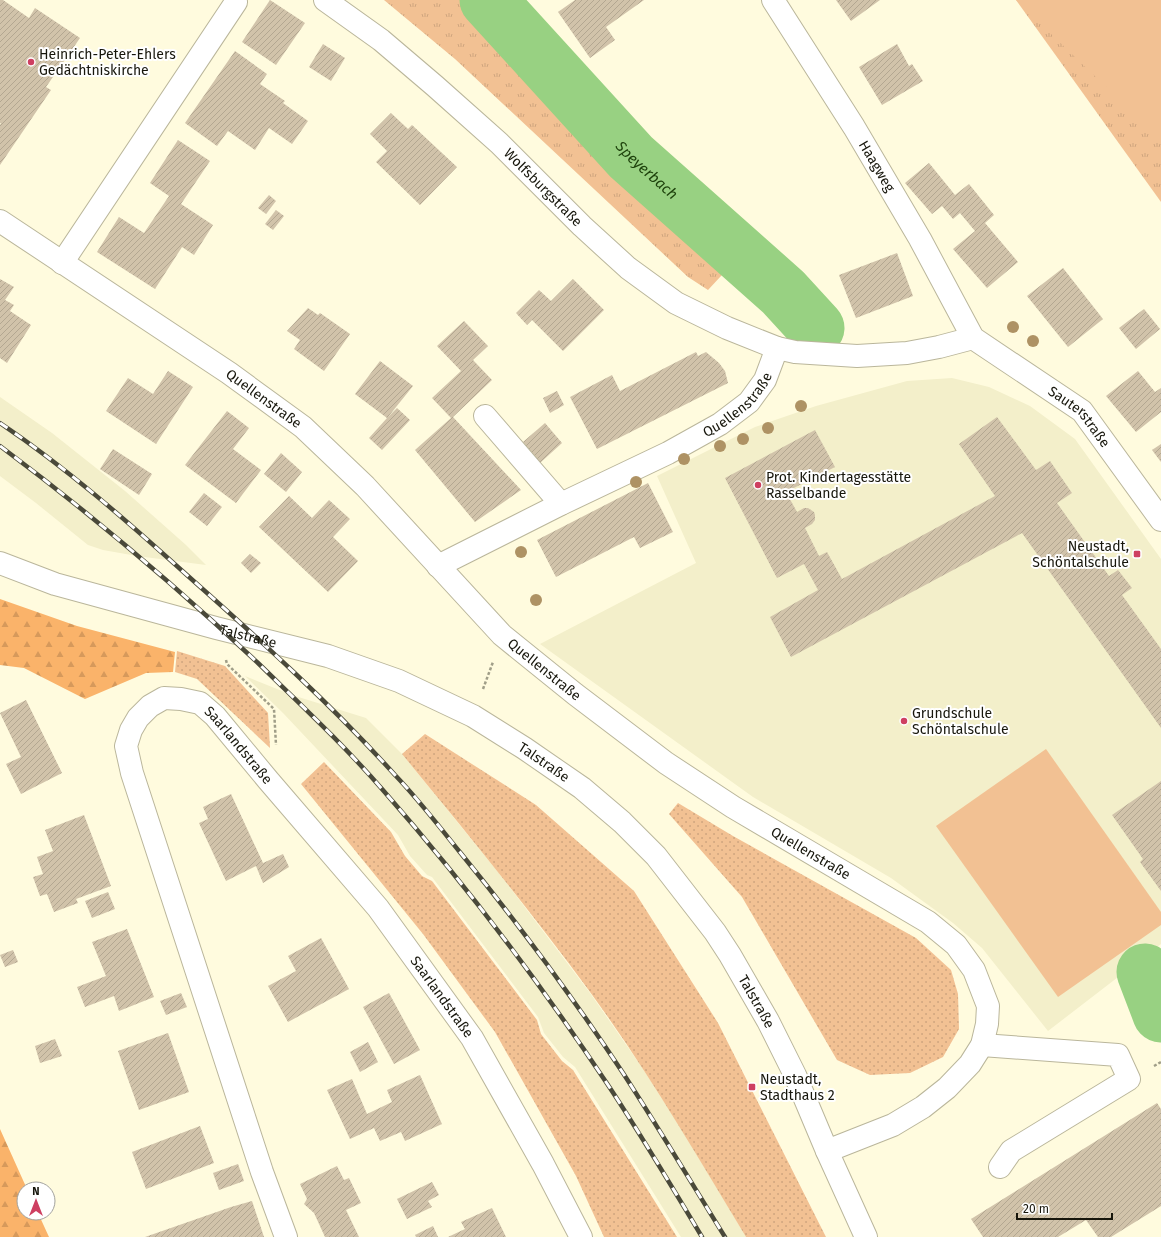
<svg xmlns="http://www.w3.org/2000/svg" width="1161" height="1237" font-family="'Fira Sans',sans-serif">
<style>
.built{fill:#f3efca}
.grass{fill:url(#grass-dots)}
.forest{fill:url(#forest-firs)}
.park{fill:url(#park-tufts)}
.garden{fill:#f2c193}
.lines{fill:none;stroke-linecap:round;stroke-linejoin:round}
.river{stroke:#98d182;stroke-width:57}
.building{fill:url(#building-hatch)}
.minor-casing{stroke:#bab69b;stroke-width:24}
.major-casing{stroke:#bab69b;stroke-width:24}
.path{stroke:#a09e88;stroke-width:2.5;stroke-dasharray:3 2;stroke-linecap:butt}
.minor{stroke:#fff;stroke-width:22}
.major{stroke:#fff;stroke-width:22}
.rail-casing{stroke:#4a493a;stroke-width:4.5}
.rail{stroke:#fff;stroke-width:3;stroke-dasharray:9;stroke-linecap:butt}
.tree{fill:#ae9264}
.poi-dot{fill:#ce3f61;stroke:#fff;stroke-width:1.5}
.labels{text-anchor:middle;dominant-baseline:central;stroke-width:4;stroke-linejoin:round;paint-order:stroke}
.poi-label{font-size:14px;fill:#17160c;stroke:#fff;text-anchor:start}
.street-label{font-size:14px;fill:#17160c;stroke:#fff}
.water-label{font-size:15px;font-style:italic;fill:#1e420c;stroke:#fff}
</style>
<defs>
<pattern id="grass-dots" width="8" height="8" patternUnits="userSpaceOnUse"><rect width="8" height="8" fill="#f2c193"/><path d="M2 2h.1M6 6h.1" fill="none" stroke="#cfa57e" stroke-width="1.8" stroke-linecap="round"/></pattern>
<pattern id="forest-firs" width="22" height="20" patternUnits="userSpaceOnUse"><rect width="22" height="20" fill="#fab36a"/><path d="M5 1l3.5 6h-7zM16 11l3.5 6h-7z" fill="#d6995b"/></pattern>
<pattern id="park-tufts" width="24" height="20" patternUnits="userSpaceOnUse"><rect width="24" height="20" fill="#f2c193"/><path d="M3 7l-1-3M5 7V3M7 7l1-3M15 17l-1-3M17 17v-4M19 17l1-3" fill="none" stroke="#cfa57e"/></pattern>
<pattern id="building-hatch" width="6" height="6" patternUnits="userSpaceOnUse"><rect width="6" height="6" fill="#d1c3aa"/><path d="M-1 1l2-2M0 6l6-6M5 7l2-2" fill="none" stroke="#b3a791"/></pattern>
</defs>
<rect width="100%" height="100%" fill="#fffbde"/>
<g class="built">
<path d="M952 378 989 387 1030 406 1075 439 1161 559V944L1048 1031 982 948 953 923 891 878 753 797 540 644 696 563 657 476 755 427 816 406 907 381Z"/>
<path d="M0 397 52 433 125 491 186 545 206 565 137 556 103 550 88 545 36 503 0 476Z"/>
<path d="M245 676 292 695 366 718 402 754 502 877 590 993 641 1066 689 1141 746 1237H681L575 1067 563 1057 544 1033 538 1017 432 877 427 875 410 856 398 835 283 713Z"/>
</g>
<g class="grass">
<path d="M177 651 225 666 268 713 270 748 197 679 175 672Z"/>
<path d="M425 734 536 805 634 891 718 1023 826 1237H746C696 1154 647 1070 590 992 530 910 466 832 402 754Z"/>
<path d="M324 762 391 832 405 856 422 876 432 881 537 1020 541 1034 562 1061 573 1070 677 1237H604L576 1176 495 1032 423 934 301 784Z"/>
<path d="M678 803 733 836 916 938 951 970 958 994 959 1029 943 1057 910 1073 870 1075 837 1060 742 897 669 814Z"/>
</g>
<g class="forest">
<path d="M0 599 77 626 175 652 173 672 146 673 85 699 24 668 0 665Z"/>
<path d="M0 1129 27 1189H24V1213H38L49 1237H0Z"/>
</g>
<g class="park">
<path d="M384 0H478L511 41 623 167 734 262 708 290 688 277 455 59Z"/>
<path d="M1016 0H1161V202Z"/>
</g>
<g class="garden">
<path d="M1016 0H1161V140Z"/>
<path d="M1046 749 1161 912V925L1058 997 936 826Z"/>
</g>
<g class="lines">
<g class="river">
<path id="s1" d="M488 0 631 157 783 292 816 328"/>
<path d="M1145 972 1161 1014"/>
</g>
</g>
<g class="building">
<path d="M0 0H3L29 18 35 8 80 38 46 87 51 90 0 165V125L1 123H0Z"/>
<path d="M270 0 305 23 276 65 242 42Z"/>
<path d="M575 0H644L606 27 615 40 590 58 558 12Z"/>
<path d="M836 0H880L851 21Z"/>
<path d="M323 44 345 58 331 81 309 67Z"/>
<path d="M897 44 909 66 912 64 923 81 882 105 859 67Z"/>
<path d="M235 51 267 74 260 84 285 101 283 103 308 121 292 144 269 128 255 150 228 131 217 146 185 123Z"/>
<path d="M391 113 408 129 412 125 457 167 420 205 376 162 387 151 370 134Z"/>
<path d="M178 140 210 161 181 204 213 225 194 255 182 247 155 289 97 252 119 217 144 233 169 196 150 183Z"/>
<path d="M929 163 955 195 969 184 994 215 985 223 1018 262 987 288 953 249 975 231 960 213 953 219 942 206 932 214 905 183Z"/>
<path d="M269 195 276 201 266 214 258 208Z"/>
<path d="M276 210 284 216 273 230 265 224Z"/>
<path d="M897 253 913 296 856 318 839 275Z"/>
<path d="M1063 268 1103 319 1068 347 1027 296Z"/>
<path d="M0 279 14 287 5 300 14 305 10 311 31 325 7 363 0 358Z"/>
<path d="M573 279 604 310 563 351 532 320 527 325 516 313 539 290 551 301Z"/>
<path d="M308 308 318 315 320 313 350 334 324 371 294 349 300 340 287 331Z"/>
<path d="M1144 309 1160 329 1136 349 1119 328Z"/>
<path d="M464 321 488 346 473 360 492 380 453 417 521 490 475 522 415 450 451 418 432 398 461 371 437 346Z"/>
<path d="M696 352 698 356 706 352 719 363 725 371 728 383 597 449 570 397 612 375 620 391Z"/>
<path d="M380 361 413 386 388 417 397 408 410 420 382 450 369 438 387 418 355 394Z"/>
<path d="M168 371 193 387 156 444 106 411 128 378 153 394Z"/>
<path d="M1138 371 1155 392 1161 388V412L1136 432 1106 396Z"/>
<path d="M557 391 564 405 550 413 543 398Z"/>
<path d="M227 411 249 428 233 449 261 470 236 503 185 465Z"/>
<path d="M997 417 1036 470 1050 461 1072 493 1057 503 1109 576 1118 570 1132 588 1122 595 1161 649V728L1022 533 791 657 770 617 818 590 804 564 777 578 725 478 815 430 835 467 786 492 797 512 804 508H808L814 512 815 515V520L812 524 805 528 819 556 827 552 842 579 995 496 959 444Z"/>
<path d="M545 423 562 443 540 463 523 442Z"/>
<path d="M1161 444V462L1152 450Z"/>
<path d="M113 449 152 474 139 495 100 469Z"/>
<path d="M281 453 302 472 286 492 264 474Z"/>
<path d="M648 483 673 532 640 548 634 537 556 577 537 540Z"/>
<path d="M204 493 222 507 207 526 189 512Z"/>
<path d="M289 496 312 518 329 500 350 519 333 537 358 561 328 592 259 527Z"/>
<path d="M250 554 261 563 251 573 241 563Z"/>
<path d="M26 700 62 773 21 794 6 764 21 757 0 713Z"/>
<path d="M1161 781V891L1140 862 1143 859 1112 815Z"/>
<path d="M231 794 263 863 283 854 289 867 263 883 256 866 226 881 199 823 208 819 203 807Z"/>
<path d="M84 815 111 886 76 899 78 903 54 912 47 894 40 896 33 877 43 874 37 857 53 851 45 830Z"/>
<path d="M108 892 115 909 92 918 85 901Z"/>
<path d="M127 929 154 997 119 1011 114 996 85 1007 77 987 106 976 92 942Z"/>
<path d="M321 938 349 989 288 1022 268 986 296 971 288 956Z"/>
<path d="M13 950 18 962 5 967 0 955Z"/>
<path d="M181 993 187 1007 166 1015 160 1001Z"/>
<path d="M389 993 420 1050 394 1064 363 1007Z"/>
<path d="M168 1033 189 1092 139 1110 118 1051Z"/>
<path d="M55 1039 62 1056 40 1063 35 1046Z"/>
<path d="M368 1042 378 1062 360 1072 350 1052Z"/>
<path d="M420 1075 442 1124 405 1141 401 1132 380 1141 374 1128 350 1139 327 1090 352 1079 367 1114 392 1102 387 1090Z"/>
<path d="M1157 1103 1161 1109V1206L1111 1237H1098L1086 1220 1058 1237H983L971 1219Z"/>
<path d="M200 1126 214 1163 146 1189 132 1152Z"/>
<path d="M238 1164 244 1181 219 1190 213 1173Z"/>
<path d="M337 1166 344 1180 349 1178 361 1203 346 1210 359 1237H325L314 1213 304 1204 307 1199 300 1184Z"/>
<path d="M432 1182 439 1195 428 1201 432 1207 407 1219 397 1199Z"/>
<path d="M252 1201 264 1237H145L231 1207Z"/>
<path d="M492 1208 506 1237H448L465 1229 461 1222Z"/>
<path d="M433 1226 438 1237H416L415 1235Z"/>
</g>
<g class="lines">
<defs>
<g id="minor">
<path id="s2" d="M325 0 381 40 435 86 499 143 582 226 628 268 676 303 727 328 777 348 795 352 857 356 907 353 939 347 973 338"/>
<path id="s3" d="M773 0 854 127 920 239 973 338 1082 411 1161 520"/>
<path id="s4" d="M0 221 229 373 303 427 365 486 502 635 575 694 666 763 733 807 928 922 956 945 974 970 988 1006 987 1024 982 1045 970 1064 947 1088 923 1107 893 1125 827 1151"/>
<path d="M62 263 236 2"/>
<path d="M485 416 561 504"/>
<path id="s5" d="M438 566 561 504 668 453 720 424 749 402 765 380 777 348"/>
<path d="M982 1045 1118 1055 1129 1079 1011 1151 1000 1167"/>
<path id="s6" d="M286 1237 262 1172 132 773 126 746 131 730 138 718 150 706 164 698 181 699 200 703 215 716 268 780 378 908 472 1038 543 1164 581 1237"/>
</g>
<g id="major">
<path id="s7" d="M0 563 55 584 216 628 328 656 399 681 473 716 524 748 582 788 622 822 656 856 715 932 730 955 768 1021 795 1075 827 1151 866 1237"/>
</g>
</defs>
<use href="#minor" class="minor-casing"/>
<use href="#major" class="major-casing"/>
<g class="path">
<path d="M226 660 227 664 274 709 276 745"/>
<path d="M483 689 493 662"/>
<path d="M1154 1066 1161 1062"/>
</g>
<use href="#minor" class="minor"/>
<use href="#major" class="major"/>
<defs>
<g id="rail">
<path d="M0 423C67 468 128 522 188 576 259 639 331 704 395 775 418 799 438 825 459 851 517 922 572 996 623 1073 658 1127 691 1182 725 1237"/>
<path d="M0 446C90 513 176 586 258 663 300 704 343 744 382 789 463 881 538 980 606 1082 640 1133 671 1185 702 1237"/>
</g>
</defs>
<use href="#rail" class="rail-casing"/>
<use href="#rail" class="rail"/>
</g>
<g class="tree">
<circle cx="1013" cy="327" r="6"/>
<circle cx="1033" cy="341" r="6"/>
<circle cx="801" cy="406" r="6"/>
<circle cx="768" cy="428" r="6"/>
<circle cx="743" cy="439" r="6"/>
<circle cx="720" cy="446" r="6"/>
<circle cx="684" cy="459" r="6"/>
<circle cx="636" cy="482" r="6"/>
<circle cx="521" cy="552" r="6"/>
<circle cx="536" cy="600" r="6"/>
</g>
<g class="poi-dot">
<circle cx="31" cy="62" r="4"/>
<circle cx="758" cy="485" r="4"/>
<rect x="1133" y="550" width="8" height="8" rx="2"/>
<circle cx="904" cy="721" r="4"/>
<rect x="748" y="1083" width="8" height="8" rx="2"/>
</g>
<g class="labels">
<g class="poi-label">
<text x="39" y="54">Heinrich-Peter-Ehlers<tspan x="39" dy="16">Gedächtniskirche</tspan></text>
<text x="766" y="477">Prot. Kindertagesstätte<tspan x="766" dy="16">Rasselbande</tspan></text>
<text x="1129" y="546" text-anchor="end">Neustadt,<tspan x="1129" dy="16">Schöntalschule</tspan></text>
<text x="912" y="713">Grundschule<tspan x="912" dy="16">Schöntalschule</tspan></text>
<text x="760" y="1079">Neustadt,<tspan x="760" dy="16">Stadthaus 2</tspan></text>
</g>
<g class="street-label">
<text stroke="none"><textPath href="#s3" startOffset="196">Haagweg</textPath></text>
<text stroke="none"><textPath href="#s2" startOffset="288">Wolfsburgstraße</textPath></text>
<text stroke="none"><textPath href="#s4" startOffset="318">Quellenstraße</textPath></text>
<text stroke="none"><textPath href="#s5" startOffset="342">Quellenstraße</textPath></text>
<text stroke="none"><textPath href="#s3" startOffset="526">Sauterstraße</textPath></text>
<text stroke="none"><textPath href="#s7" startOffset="259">Talstraße</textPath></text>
<text stroke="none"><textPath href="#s4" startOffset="709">Quellenstraße</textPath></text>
<text stroke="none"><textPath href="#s6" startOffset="674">Saarlandstraße</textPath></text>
<text stroke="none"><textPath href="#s7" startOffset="583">Talstraße</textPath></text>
<text stroke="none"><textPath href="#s4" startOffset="1033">Quellenstraße</textPath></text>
<text stroke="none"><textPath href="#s6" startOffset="998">Saarlandstraße</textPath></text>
<text stroke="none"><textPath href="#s7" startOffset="907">Talstraße</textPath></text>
</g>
<g class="water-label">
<text stroke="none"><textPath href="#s1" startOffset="233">Speyerbach</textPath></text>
</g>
</g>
<g transform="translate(36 1201)"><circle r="19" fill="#ffffff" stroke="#a2a29e"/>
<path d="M0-3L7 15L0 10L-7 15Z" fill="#ce3f61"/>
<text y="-6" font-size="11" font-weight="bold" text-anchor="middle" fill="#17160c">N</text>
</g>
<path d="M1017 1213v6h95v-6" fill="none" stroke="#17160c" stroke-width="2"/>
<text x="1023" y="1213" font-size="12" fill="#17160c" stroke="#ffffff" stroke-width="3" paint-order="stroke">20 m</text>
</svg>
